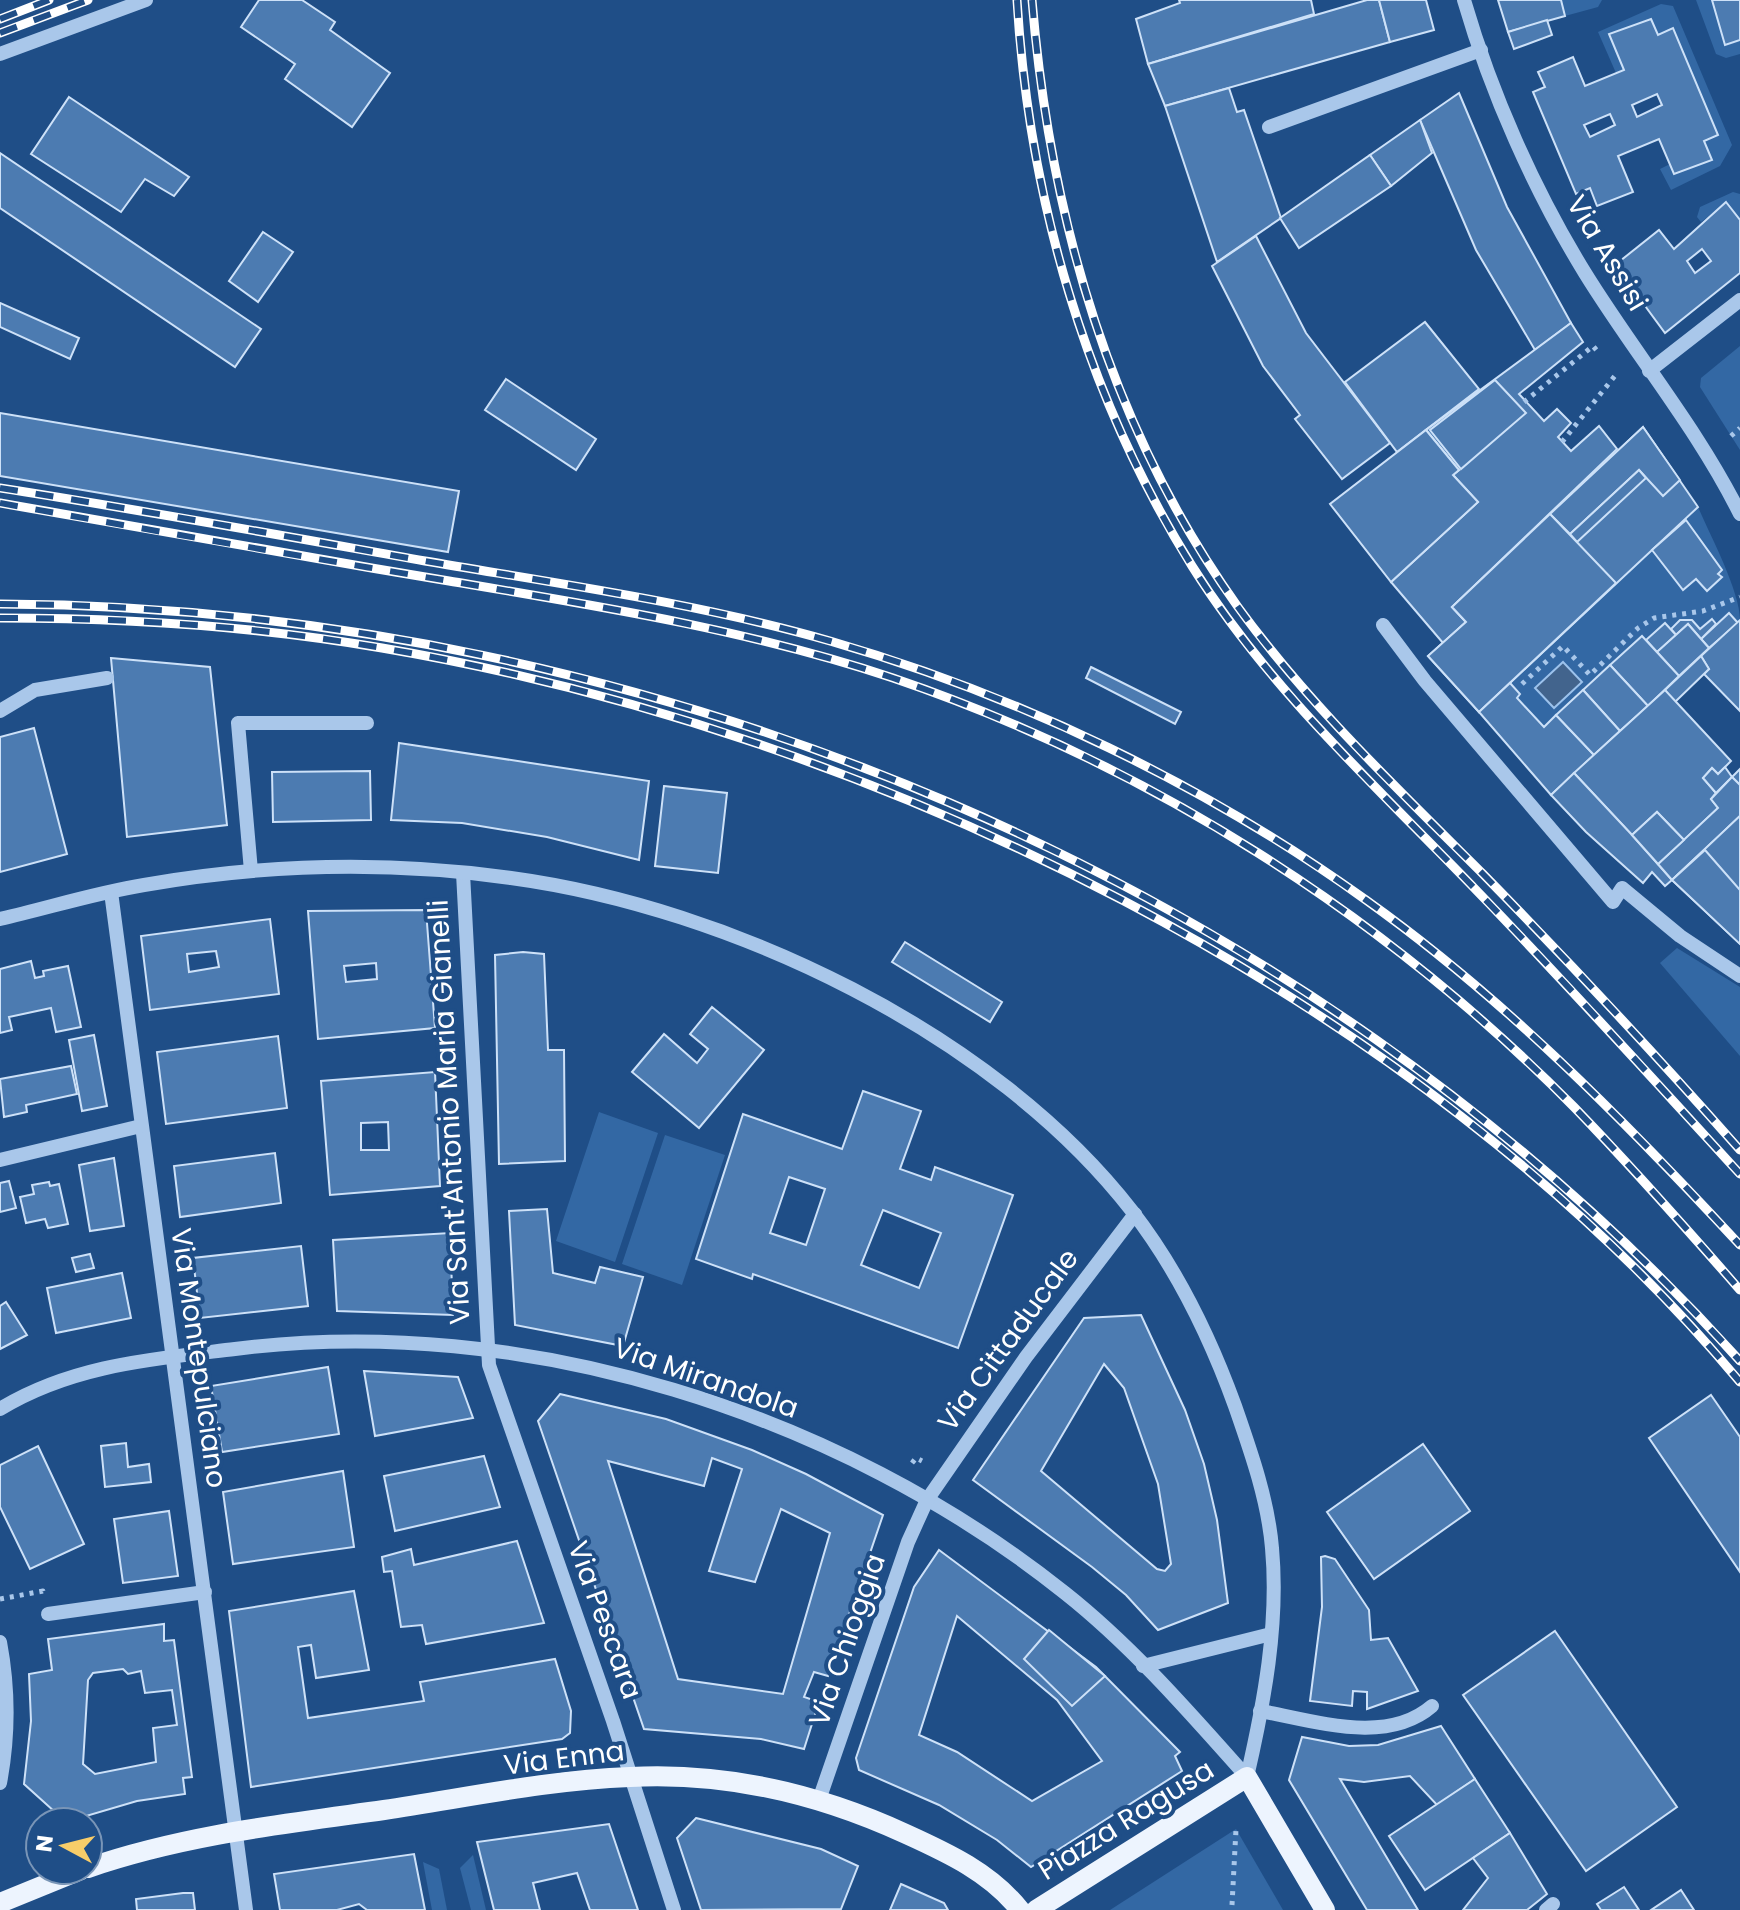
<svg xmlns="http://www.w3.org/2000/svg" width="1740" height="1910" font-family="Poppins,sans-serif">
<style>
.green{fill:#3368a4}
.water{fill:#42648d;stroke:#9cc2ec;stroke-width:2}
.building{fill:#4c7bb1;stroke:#cde1f8;stroke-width:2;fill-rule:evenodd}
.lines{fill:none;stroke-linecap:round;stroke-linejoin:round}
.path{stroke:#a9c7ea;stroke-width:5;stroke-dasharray:4 6;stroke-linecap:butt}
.minor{stroke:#a9c7ea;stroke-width:14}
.major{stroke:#edf4fe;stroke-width:20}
.rail-casing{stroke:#fff;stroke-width:9}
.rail{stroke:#1f4e87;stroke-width:6;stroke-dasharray:18;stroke-linecap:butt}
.labels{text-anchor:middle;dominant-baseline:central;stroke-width:8;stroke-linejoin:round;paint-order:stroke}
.street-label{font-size:28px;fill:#fff;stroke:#1f4e87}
</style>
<rect width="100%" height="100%" fill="#1f4e87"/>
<g class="green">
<path d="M1561 0H1602L1598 7 1565 16Z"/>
<path d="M1696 0H1712L1725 45 1740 40V54L1726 58 1716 54Z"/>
<path d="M1661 4 1673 6 1732 145 1720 166 1671 190 1660 169 1670 164 1674 173 1711 160 1704 141 1718 135 1673 29 1658 35 1651 19 1610 34 1624 70 1616 73 1598 32Z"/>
<path d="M1733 192 1740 194V220L1726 203 1701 222 1697 217 1700 207Z"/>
<path d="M1740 346V450L1700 387 1701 378Z"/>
<path d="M1698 507C1710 535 1740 591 1740 620L1551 795 1479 712 1652 550 1683 590 1696 579 1707 591 1721 578 1718 574 1722 569 1686 520Z"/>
<path d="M1677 948 1740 987V1056L1660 963Z"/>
<path d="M599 1112 658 1133 615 1262 556 1241Z"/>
<path d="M665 1135 725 1155 682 1285 622 1264Z"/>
<path d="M1236 1829 1283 1910H1110Z"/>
<path d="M473 1855 486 1910H471L460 1868Z"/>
<path d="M423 1862 439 1869 447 1910H432Z"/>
</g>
<path class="water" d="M1563 662 1582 682 1554 708 1535 688Z"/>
<g class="building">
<path d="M259 0H302L335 22 330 30 390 73 352 127 285 79 295 64 241 27Z"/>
<path d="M1179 0H1311L1314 14 1148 64 1136 19 1180 3Z"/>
<path d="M1367 0H1379L1390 42 1165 106 1148 64Z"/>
<path d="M1379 0H1426L1434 30 1390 42Z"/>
<path d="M1498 0H1561L1565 16 1508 32Z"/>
<path d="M1712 0H1740V40L1725 45Z"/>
<path d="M1651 19 1658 35 1673 28 1718 135 1704 141 1712 160 1674 174 1659 139 1618 156 1633 192 1597 206 1590 188 1576 194 1533 92 1545 87 1538 72 1573 57 1585 86 1624 70 1609 34ZM1657 94 1662 105 1637 117 1632 105ZM1610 114 1615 125 1590 137 1584 125Z"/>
<path d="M1547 20 1552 35 1514 49 1508 32Z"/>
<path d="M1229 88 1237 112 1244 110 1281 218 1217 262 1165 106Z"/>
<path d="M1459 93 1507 207 1571 323 1535 350 1476 250 1420 120Z"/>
<path d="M69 97 189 177 174 196 145 179 121 212 31 154Z"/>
<path d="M1420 120 1432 153 1391 186 1370 155Z"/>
<path d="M0 153 261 329 235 367 0 208Z"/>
<path d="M1370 155 1391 186 1299 248 1280 218Z"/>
<path d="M1726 202 1740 220V273L1665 333 1615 265 1659 230 1674 249ZM1702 249 1711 261 1695 273 1687 261Z"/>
<path d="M263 232 293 252 258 302 229 281Z"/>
<path d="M1256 236 1306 333 1390 443 1342 479 1295 419 1300 415 1263 366 1212 266Z"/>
<path d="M0 303 79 338 70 359 0 327Z"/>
<path d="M1425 322 1479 389 1397 452 1345 382Z"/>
<path d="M1571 323 1583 342 1519 394 1544 421 1557 409 1571 423 1558 437 1571 451 1599 426 1617 449 1452 607 1466 622 1443 643 1391 582 1478 502 1453 475 1459 470 1426 430Z"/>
<path d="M506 379 596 439 576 470 485 410Z"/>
<path d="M1495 380 1526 413 1461 469 1430 430Z"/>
<path d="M0 413 459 491 448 552 0 476Z"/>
<path d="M1643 427 1698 507 1479 712 1428 656 1466 622 1452 607Z"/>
<path d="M1643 427 1680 480 1663 496 1639 470 1570 534 1550 514Z"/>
<path d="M1426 430 1459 470 1453 475 1478 502 1391 582 1330 504Z"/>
<path d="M1639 470 1646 478 1577 542 1570 534Z"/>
<path d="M1550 514 1616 583 1479 712 1428 656 1466 622 1452 607Z"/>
<path d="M1686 520 1722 570 1718 574 1722 577 1707 591 1696 579 1683 590 1652 550Z"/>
<path d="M1729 613 1738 623 1709 648 1701 639Z"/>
<path d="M1712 619 1716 624 1701 639 1688 624 1676 635 1671 629 1680 620H1692L1700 629Z"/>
<path d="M1740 620V711L1704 674 1709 669 1701 656Z"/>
<path d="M1665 623 1676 635 1657 652 1646 640Z"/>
<path d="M1688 624 1709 648 1679 676 1657 652Z"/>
<path d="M1642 636 1679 676 1648 706 1610 665Z"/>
<path d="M1701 656 1709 669 1674 703 1665 690Z"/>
<path d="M111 658 210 667 227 825 127 837Z"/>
<path d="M1610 665 1648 706 1620 731 1583 690Z"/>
<path d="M1091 667 1181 712 1175 724 1086 678Z"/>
<path d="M1510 683 1520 694 1517 698 1544 727 1556 715 1594 755 1551 795 1479 712Z"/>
<path d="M1583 690 1620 731 1594 755 1556 715Z"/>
<path d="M1665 690 1731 761 1718 774 1712 768 1703 778 1716 793 1711 799 1718 808 1684 840 1657 812 1632 835 1574 773Z"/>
<path d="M34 728 67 854 0 872V737Z"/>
<path d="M399 743 649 781 639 860 547 837 462 823 391 820Z"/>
<path d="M1725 767 1732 777 1716 793 1703 778 1712 768 1718 774Z"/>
<path d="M1740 769V785L1732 777Z"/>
<path d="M370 771 371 820 273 822 272 772Z"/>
<path d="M1574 773 1632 835 1672 880 1665 886 1652 872 1643 883 1586 832 1551 795Z"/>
<path d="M1732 777 1740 785V816L1672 880 1658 864 1718 808 1711 799Z"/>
<path d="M664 786 727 793 718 873 655 866Z"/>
<path d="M1657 812 1684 840 1658 864 1632 835Z"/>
<path d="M1740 816V890L1705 850Z"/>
<path d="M1740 816V944L1672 880Z"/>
<path d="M1705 850 1740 890V944L1672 880Z"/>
<path d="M426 910 435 1028 318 1039 308 911ZM376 963 377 979 346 982 344 966Z"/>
<path d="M270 919 279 994 150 1010 141 936ZM216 951 219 967 189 972 187 954Z"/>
<path d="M905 942 1002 1002 990 1022 892 962Z"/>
<path d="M523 952 544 954 548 1050H564L565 1161 499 1164 495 955Z"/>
<path d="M31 961 35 978 44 976 43 971 68 966 81 1027 56 1032 51 1008 9 1017 12 1030 0 1033V969Z"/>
<path d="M712 1007 764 1050 699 1128 632 1072 664 1034 697 1063 708 1049 690 1034Z"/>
<path d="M94 1035 107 1106 82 1111 69 1040Z"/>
<path d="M278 1036 287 1108 166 1124 157 1052Z"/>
<path d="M71 1066 77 1094 26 1105 27 1112 4 1117 0 1079Z"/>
<path d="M435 1072 440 1186 330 1195 321 1081ZM388 1122 389 1150H361V1123Z"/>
<path d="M863 1091 921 1111 900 1169 931 1180 935 1167 1013 1195 958 1348 753 1274 752 1279 696 1259 743 1114 842 1149ZM789 1177 825 1189 806 1245 770 1233ZM883 1210 941 1233 919 1288 861 1265Z"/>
<path d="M275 1153 281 1203 180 1217 174 1166Z"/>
<path d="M114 1158 124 1226 90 1231 79 1165Z"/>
<path d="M9 1181 16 1208 0 1212V1183Z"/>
<path d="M49 1182 50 1186 59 1184 68 1224 48 1228 45 1219 26 1223 20 1197 34 1194 32 1185Z"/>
<path d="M547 1209 553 1273 595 1283 600 1267 643 1277 623 1346 515 1325 509 1211Z"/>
<path d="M450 1233 453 1315 337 1311 333 1240Z"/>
<path d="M301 1246 308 1306 200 1318 193 1258Z"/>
<path d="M90 1254 94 1268 76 1272 72 1258Z"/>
<path d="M122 1273 131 1318 56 1333 47 1288Z"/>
<path d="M6 1302 27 1335 0 1349V1306Z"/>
<path d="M1141 1315 1185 1410 1204 1464 1217 1520 1228 1603 1158 1630 1126 1595 1092 1567 973 1480 1084 1318ZM1104 1364 1124 1388 1158 1484 1171 1564 1165 1571 1157 1569 1041 1471Z"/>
<path d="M328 1367 339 1434 222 1452 211 1386Z"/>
<path d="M364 1371 458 1377 473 1418 375 1436Z"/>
<path d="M560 1394 666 1419 752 1450 806 1474 883 1515 828 1676 814 1672 804 1697 819 1702 804 1749 761 1739 644 1729 538 1421ZM712 1458 742 1469 709 1571 755 1582 781 1509 830 1533 783 1694 678 1679 608 1461 704 1486Z"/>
<path d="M1711 1395 1740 1437V1572L1649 1438Z"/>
<path d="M126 1443 128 1467 149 1464 151 1482 105 1487 101 1446Z"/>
<path d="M1423 1444 1470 1511 1374 1579 1327 1512Z"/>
<path d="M38 1446 84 1544 30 1569 0 1507V1465Z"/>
<path d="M484 1456 500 1507 395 1531 384 1476Z"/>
<path d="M343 1471 354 1547 233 1564 223 1492Z"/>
<path d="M169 1511 178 1576 123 1583 114 1519Z"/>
<path d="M517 1541 544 1623 426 1644 422 1625 401 1627 392 1571 384 1572 382 1557 411 1549 414 1565Z"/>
<path d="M939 1550 1096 1667 1180 1752 1175 1756 1182 1771 1031 1867 997 1840 939 1805 859 1770 856 1758 914 1587ZM957 1616 1057 1700 1102 1761 1032 1801 957 1752 919 1735Z"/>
<path d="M1325 1556 1335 1559 1369 1610 1371 1640 1388 1638 1418 1691 1367 1709V1692L1353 1691 1352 1706 1310 1701 1322 1607 1321 1557Z"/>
<path d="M354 1591 369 1670 316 1678 311 1645 298 1647 308 1718 424 1701 420 1682 555 1659 571 1711 570 1733 562 1739 251 1787 229 1611Z"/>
<path d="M164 1624V1641L174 1640 192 1777 183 1778 185 1794 137 1801 66 1822 24 1784 31 1721 29 1674 52 1670 48 1639ZM123 1669 128 1674 141 1671 145 1693 172 1690 177 1725 153 1728 156 1762 95 1774 83 1764 88 1680 93 1673Z"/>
<path d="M1049 1630 1105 1676 1072 1706 1024 1659Z"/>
<path d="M1555 1631 1677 1807 1586 1871 1463 1695Z"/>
<path d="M1441 1726 1475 1779 1437 1805 1410 1776 1364 1782 1340 1779 1418 1910H1367L1289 1780 1302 1737 1349 1746 1378 1745Z"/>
<path d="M1475 1779 1510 1833 1425 1890 1389 1836Z"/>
<path d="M696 1818 821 1849 858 1866 841 1909 701 1910 677 1838Z"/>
<path d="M609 1824 638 1910H590L577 1873 533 1883 540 1910H494L477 1842Z"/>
<path d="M1510 1833 1547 1894 1527 1910H1463L1488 1878 1473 1858Z"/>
<path d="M414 1854 425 1910H367L359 1904 337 1910H280L274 1874Z"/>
<path d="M901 1884 944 1903 948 1910H890Z"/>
<path d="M1624 1887 1639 1910H1601L1597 1904Z"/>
<path d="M1681 1890 1694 1910H1651Z"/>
<path d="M183 1893H193L195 1910H137L136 1899Z"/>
</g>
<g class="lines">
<g class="path">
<path d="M1524 402 1593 346 1598 352"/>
<path d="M1731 436 1740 428"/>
<path d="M1562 442 1618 372"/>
<path d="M1522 684 1563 646 1590 675 1638 628 1654 618 1703 611 1740 597"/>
<path d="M912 1463 916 1458 922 1461"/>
<path d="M0 1599 43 1591 45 1597"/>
<path d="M1232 1905 1236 1829"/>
</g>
<g class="minor">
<path d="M1464 0C1491 93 1534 190 1585 273 1635 354 1698 429 1740 514"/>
<path d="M0 54 146 0"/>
<path d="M1269 127 1481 50"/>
<path d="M1649 371 1740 300"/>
<path d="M1383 625 1425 681 1613 902 1622 888 1680 936 1740 976"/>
<path d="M0 711 35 690 107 678"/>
<path d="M251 871 238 723H367"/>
<path d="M463 873 489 1365 613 1721 674 1910"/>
<path d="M111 892 246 1910"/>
<path d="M0 919C48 908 95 893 144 885 264 864 390 861 511 878 731 908 994 1033 1132 1211 1177 1269 1210 1337 1235 1406 1251 1452 1268 1500 1272 1548 1279 1624 1264 1703 1247 1777"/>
<path d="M0 1160 141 1126"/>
<path d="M0 1409C72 1365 153 1359 235 1349 522 1312 840 1413 1065 1593 1132 1646 1190 1713 1247 1777"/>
<path d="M48 1614 205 1592"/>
<path d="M0 1642C9 1690 9 1735 0 1783"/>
<path d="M1143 1666 1271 1634"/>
<path d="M1260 1711C1313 1720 1386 1746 1432 1706"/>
<path d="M819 1800 908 1542 927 1500 1026 1357 1135 1214"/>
<path d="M1546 1910 1553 1904"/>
</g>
<g class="major">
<path d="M88 1868C184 1835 284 1824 384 1810 465 1798 548 1780 630 1777 726 1772 819 1794 906 1834 948 1853 991 1873 1020 1910"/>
<path d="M0 1903 81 1870"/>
<path d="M1036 1910 1247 1777 1325 1910"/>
</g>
<defs>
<g id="rail">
<path d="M1017 0C1029 199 1086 396 1192 566 1269 689 1378 788 1478 892 1567 984 1653 1079 1740 1174"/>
<path d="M1032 0C1050 217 1110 428 1238 607 1309 705 1398 789 1483 874 1571 964 1657 1056 1740 1150"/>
<path d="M0 19 49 0"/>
<path d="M0 33 88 0"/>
<path d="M0 488C142 510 284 536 425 561 560 584 698 603 830 641 1020 696 1204 784 1366 900 1505 999 1624 1120 1740 1245"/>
<path d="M0 503C149 530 299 556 449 581 598 606 749 630 893 678 1149 765 1384 915 1574 1107 1631 1166 1686 1228 1740 1290"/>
<path d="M0 604C644 606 1307 879 1740 1361"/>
<path d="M0 618C128 618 255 626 382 648 874 731 1416 995 1740 1382"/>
</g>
</defs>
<use href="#rail" class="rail-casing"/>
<use href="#rail" class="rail"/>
</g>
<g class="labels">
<g class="street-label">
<text transform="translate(1607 253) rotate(59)">Via Assisi</text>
<text transform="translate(449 1112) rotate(-93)">Via Sant'Antonio Maria Gianelli</text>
<text transform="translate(1008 1340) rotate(-54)">Via Cittaducale</text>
<text transform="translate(199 1358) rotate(82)">Via Montepulciano</text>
<text transform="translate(706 1378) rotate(19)">Via Mirandola</text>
<text transform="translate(605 1620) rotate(70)">Via Pescara</text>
<text transform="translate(847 1640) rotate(-71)">Via Chioggia</text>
<text transform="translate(564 1758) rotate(-7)">Via Enna</text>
<text transform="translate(1126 1820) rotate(-32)">Piazza Ragusa</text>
</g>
</g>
<g transform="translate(64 1846) rotate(277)"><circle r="38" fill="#1f4e87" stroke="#7995b7" stroke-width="2"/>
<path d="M0-6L14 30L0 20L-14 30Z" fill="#f8cd69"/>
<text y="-12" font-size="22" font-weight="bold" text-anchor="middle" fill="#ffffff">N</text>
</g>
</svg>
